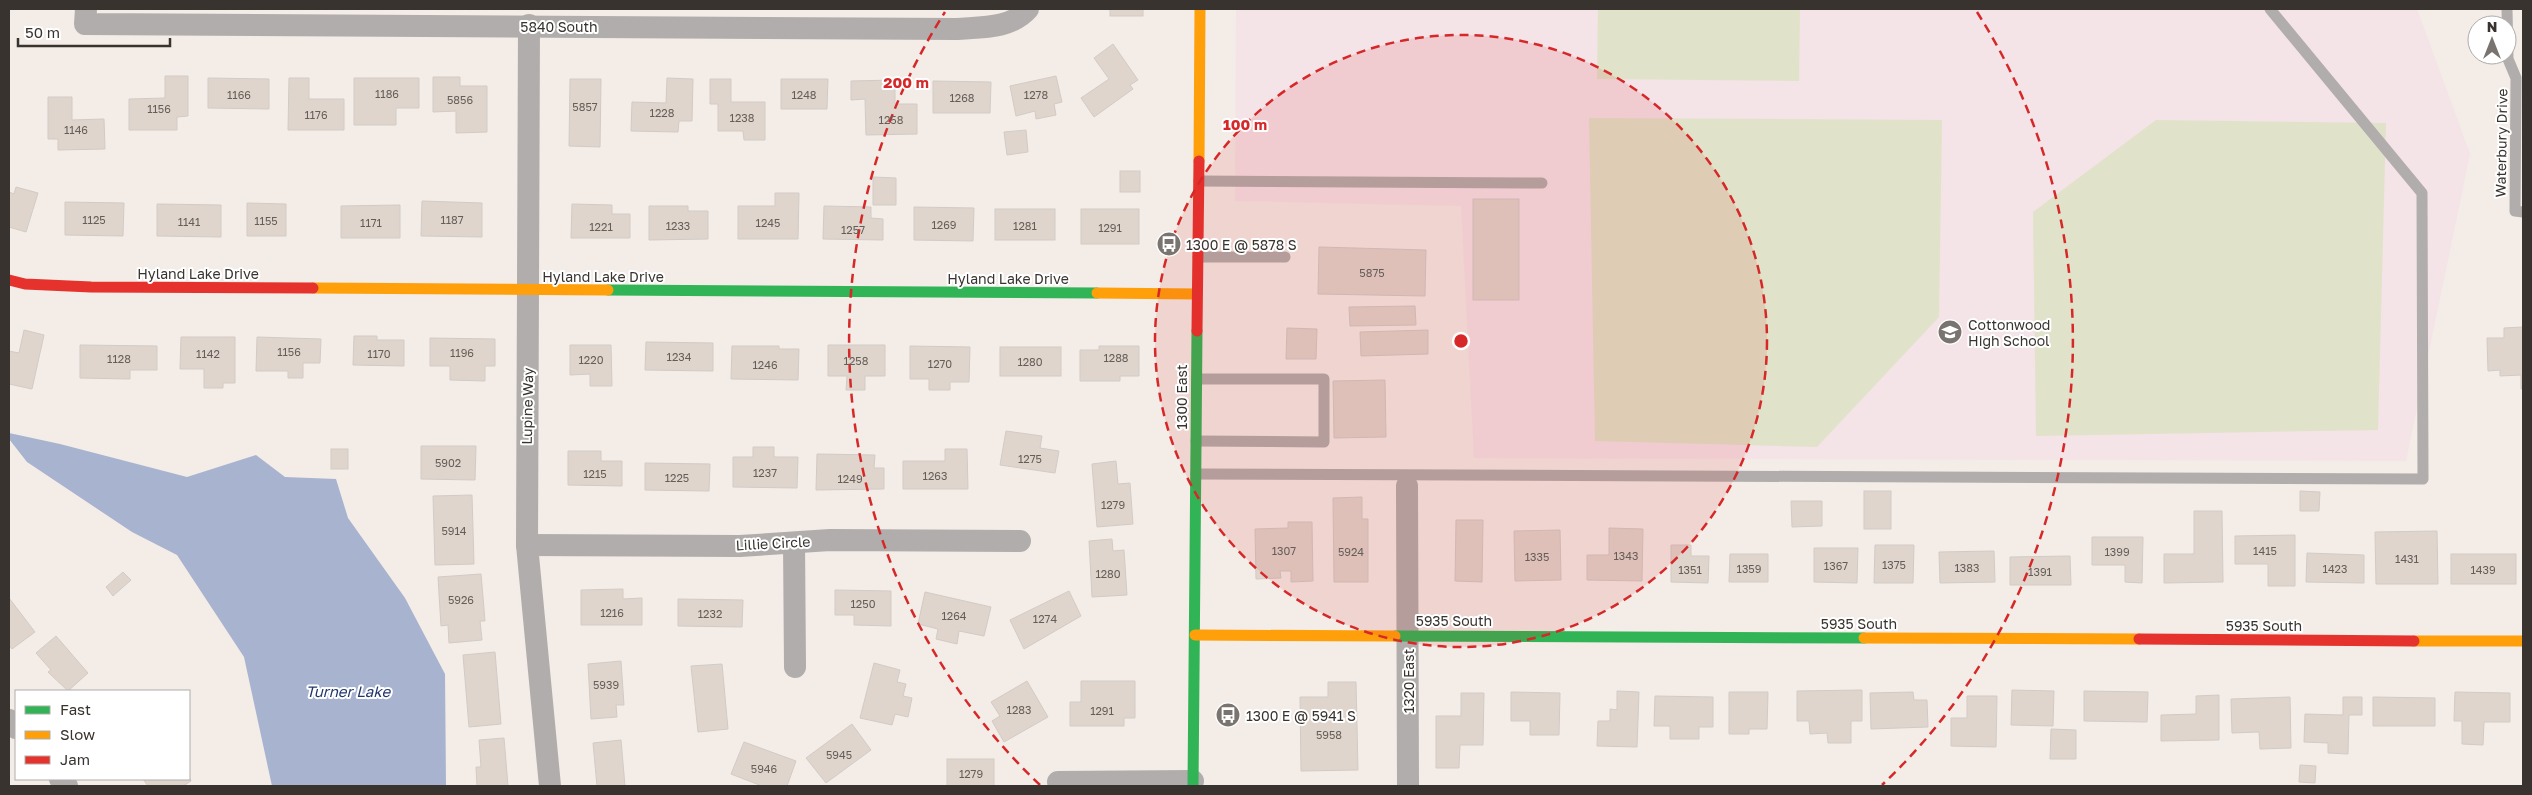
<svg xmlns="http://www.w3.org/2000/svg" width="2532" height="795" font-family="'Golos Text',sans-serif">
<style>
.education{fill:#f4e3e7}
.green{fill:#e0e3c9}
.water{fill:#a7b3cf}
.building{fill:#e0d5cc;stroke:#d1cbc7}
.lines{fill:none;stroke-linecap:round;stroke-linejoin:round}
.lane{stroke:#b1adac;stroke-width:11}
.street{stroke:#b1adac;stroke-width:22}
.fast{stroke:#30b455;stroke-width:11}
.slow{stroke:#ff9f0a;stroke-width:11}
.jam{stroke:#e5322d;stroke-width:11}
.ring{fill:none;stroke:#d62828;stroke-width:2.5;stroke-dasharray:9 6}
.labels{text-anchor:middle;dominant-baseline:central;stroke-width:4;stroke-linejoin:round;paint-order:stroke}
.number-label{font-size:11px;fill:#645d58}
.street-label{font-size:14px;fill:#38332f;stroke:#fff}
.poi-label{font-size:14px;fill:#38332f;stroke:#fff;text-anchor:start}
.water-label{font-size:15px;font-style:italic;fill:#20366b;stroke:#fff}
.centre{fill:#d62828;stroke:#fff;stroke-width:2.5}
.ring-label{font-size:15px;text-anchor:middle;font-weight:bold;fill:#d62828;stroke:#fff;stroke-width:4;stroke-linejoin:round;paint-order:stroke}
</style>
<rect width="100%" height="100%" fill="#f3ece7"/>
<path class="education" d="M1236 9H2417L2470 154 2406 461 1474 458 1461 206 1235 201Z"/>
<g class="green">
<path d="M1598 9H1800L1799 81 1597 79Z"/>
<path d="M1589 118 1942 120 1939 317 1817 447 1595 441Z"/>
<path d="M2156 120 2386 123 2378 430 2036 436 2033 212Z"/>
</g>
<path class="water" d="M9 433 60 444 187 477 256 455 285 477 336 479 348 518 405 598 445 674 446 786H272L244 657 177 555 132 532 27 462 9 439Z"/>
<g class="building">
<rect x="1110" y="9" width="33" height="7"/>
<path d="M1113 44 1138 80 1130 85 1133 89 1094 117 1081 98 1109 79 1094 58Z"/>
<path d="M165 76H188V116L177 117V130H129V99L165 98Z"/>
<path d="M1056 76 1062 102 1054 104 1056 115 1036 119 1035 111 1016 116 1010 86Z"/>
<path d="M433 77H460V86H487V132L456 133V111L433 112Z"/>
<path d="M208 78 269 79V109L208 108Z"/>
<path d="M289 78H309V99H344V130H288Z"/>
<path d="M354 78H419V108H396V125H354Z"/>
<path d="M667 78 693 79 692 121H679L678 132 631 131 632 102 666 103Z"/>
<path d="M570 79H601L600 147 569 146Z"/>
<path d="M710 79H731V102H765V140H744L743 131H718V104H710Z"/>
<path d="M781 79H828L827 109H781Z"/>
<path d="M895 80V104H917V134L866 135 865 99 851 100V81Z"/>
<path d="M933 81 991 82 990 113H933Z"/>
<path d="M48 97H72V120L104 119 105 149 58 150V139H48Z"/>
<path d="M1026 130 1028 152 1007 155 1004 132Z"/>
<rect x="1120" y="171" width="20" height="21"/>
<path d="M873 177 896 178V205H873Z"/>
<path d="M16 187 38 193 26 232 9 227V192L14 194Z"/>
<path d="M775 193H799L798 239H738V206H775Z"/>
<rect x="1473" y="199" width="46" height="101"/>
<path d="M422 201 482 203V237L421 236Z"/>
<path d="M65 202 124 203 123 236 65 235Z"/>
<path d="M247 203 286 204V236H247Z"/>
<path d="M157 204 221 205V237L157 236Z"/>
<path d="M572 204 612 205V214H630V238H571Z"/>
<path d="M400 205V238H341V206Z"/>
<path d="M649 206H688V211H708V239L649 240Z"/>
<path d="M824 206 871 207V218L883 219V240L823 239Z"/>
<path d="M914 207 974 208 973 241 914 240Z"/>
<rect x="995" y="209" width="60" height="31"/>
<rect x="1081" y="209" width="58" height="35"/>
<path d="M1319 247 1426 250 1425 296 1318 294Z"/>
<path d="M1415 306 1416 325 1350 326 1349 307Z"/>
<path d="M2523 327V389H2521V375L2500 376V370L2488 371 2487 338H2504V328Z"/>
<path d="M1287 328 1317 329 1316 359H1286Z"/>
<path d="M24 330 44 335 32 389 9 384V351L19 353Z"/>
<path d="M1428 330V354L1361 356 1360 332Z"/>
<path d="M354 336H377V340H404V366L353 365Z"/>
<path d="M181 337H235V383H223V388H204V369H180Z"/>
<path d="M257 337 321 339 320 363H303V378H288V371H256Z"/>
<path d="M430 338 495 339V366H485V381L450 380V366H430Z"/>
<path d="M646 342 713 343V371L645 370Z"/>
<path d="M80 345 157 346V370H130V379L80 378Z"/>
<path d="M570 345H611L612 386H590V374L570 375Z"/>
<path d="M828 345H885V376H865V390H846L847 376H828Z"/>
<path d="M732 346H779V349H799L798 380 731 379Z"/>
<path d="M910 346 970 347 969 382H950V390H929V379H910Z"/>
<path d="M1099 346H1139V376H1120V381H1080V350H1099Z"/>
<rect x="1000" y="347" width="61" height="29"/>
<path d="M1385 380 1386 437 1334 438 1333 381Z"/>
<path d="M1006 431 1042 436 1040 448 1059 451 1055 473 1000 465Z"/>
<path d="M421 446H476L475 480 421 479Z"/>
<path d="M753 447H774V457H798L797 488 733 487V457H753Z"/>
<rect x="331" y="449" width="17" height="20"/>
<path d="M945 449H967L968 489H903V461H945Z"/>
<path d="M568 451H601V461H622V486L568 485Z"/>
<path d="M817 454 875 455 874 468H884V489L816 490Z"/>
<path d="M1116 461 1118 484 1130 483 1133 524 1097 527 1092 464Z"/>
<path d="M645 463 710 464 709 491 645 490Z"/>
<rect x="1864" y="491" width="27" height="38"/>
<path d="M2300 491 2320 492 2319 511H2300Z"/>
<path d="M472 495 474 564 435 565 433 496Z"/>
<path d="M1362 497V519H1368V582H1334L1333 498Z"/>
<path d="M1791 501H1822V526L1792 527Z"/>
<path d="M2194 511H2222L2223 582 2164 583V554H2194Z"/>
<path d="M1456 520H1483L1482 582 1455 581Z"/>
<path d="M1288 522H1312L1313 581 1291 582V571H1280L1281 578 1256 579 1255 529 1288 528Z"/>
<path d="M1609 528 1643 529 1642 581 1587 580V555H1609Z"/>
<path d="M1560 530 1561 580 1515 581 1514 531Z"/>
<path d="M2437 531 2438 584H2376L2375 532Z"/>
<path d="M2295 535V586H2268V564H2235V536Z"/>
<path d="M2092 537H2143L2142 583 2125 582V565H2092Z"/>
<path d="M1112 539 1113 551 1124 550 1127 595 1092 597 1089 541Z"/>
<path d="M1671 545H1691V556H1709L1708 583 1671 582Z"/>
<path d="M1875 545H1914L1913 583H1874Z"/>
<path d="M1814 548H1858L1857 583 1814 582Z"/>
<path d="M1994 551 1995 582 1940 583 1939 552Z"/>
<path d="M2307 553 2364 555V583L2306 582Z"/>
<path d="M1730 554H1768V582H1729Z"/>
<rect x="2451" y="554" width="65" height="30"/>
<path d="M2070 556 2071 585H2010V557Z"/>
<path d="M123 572 131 580 113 596 106 587Z"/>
<path d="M481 574 485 621H480L482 640 449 643 448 625 441 626 438 577Z"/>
<path d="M623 589V599L642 598V625H581V590Z"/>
<path d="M835 590 891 591V626L854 625V615H835Z"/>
<path d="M1069 591 1081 616 1024 649 1010 620Z"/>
<path d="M925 592 991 607 984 636 959 631 957 644 936 639 938 629 918 624Z"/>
<path d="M9 598 35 632 12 649 9 645Z"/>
<path d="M678 599 743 600 742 627 678 626Z"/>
<path d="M56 636 88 673 68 691 48 672 51 670 36 653Z"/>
<path d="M495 652 501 724 469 727 463 655Z"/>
<path d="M621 661 624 705H616L617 717 591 719 588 664Z"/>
<path d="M874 663 900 670 897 682 906 684 903 696 912 698 908 717 895 714 892 725 860 718Z"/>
<path d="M722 664 728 729 698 732 691 666Z"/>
<path d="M1027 681 1048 717 1004 742 992 721 1000 716 991 702Z"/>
<path d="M1081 681H1135V718H1124V726H1070V702H1081Z"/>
<path d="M1328 682H1356L1358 770 1301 771 1300 697H1328Z"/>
<path d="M1862 690V721H1851V743H1828L1827 733 1810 734 1809 721H1797V691Z"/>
<path d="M2012 690 2054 691 2053 726 2011 725Z"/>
<path d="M1617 691 1639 692 1637 747 1597 746 1598 721H1610V709L1617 710Z"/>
<path d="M2084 691 2148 692 2147 722 2084 721Z"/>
<path d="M1511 692 1560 693 1559 735H1530V721H1511Z"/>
<path d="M1729 692H1768L1767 729H1749V734H1729Z"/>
<path d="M1913 692 1914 700H1927L1928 727 1871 729 1870 693Z"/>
<path d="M2455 692 2510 693V722H2484L2483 745 2462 744V721H2454Z"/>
<path d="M1461 693H1484L1483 745H1460L1459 768H1436V716H1461Z"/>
<path d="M2219 695V740L2161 741V715L2196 714V696Z"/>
<path d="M1655 696 1713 697V727H1699V739H1670V726H1654Z"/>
<path d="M1967 696H1997L1996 747 1951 746V718H1967Z"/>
<path d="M2290 697 2291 748 2260 749 2259 732 2232 733 2231 699Z"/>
<path d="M2343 697H2362V715H2349L2348 754 2328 753V743L2304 742 2305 714 2343 715Z"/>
<path d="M2373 697 2435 698V726H2373Z"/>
<path d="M852 724 871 750 826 783 806 758Z"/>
<path d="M2051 729 2076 730V759H2050Z"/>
<path d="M504 738 508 786H477L476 767H481L479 740Z"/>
<path d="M621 740 625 786H597L593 743Z"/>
<path d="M744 742 796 761 787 786H762L731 774Z"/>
<rect x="947" y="759" width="47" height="27"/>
<path d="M2300 765 2316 766 2315 783 2299 782Z"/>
<path d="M189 777 191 781 183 786H148L143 779Z"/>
</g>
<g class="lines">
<g class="lane">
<path d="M2507 9 2508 59 2516 78 2515 211 2523 212"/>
<path d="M1199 181 1542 183"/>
<path d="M1198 257H1285"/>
<path d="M1196 441 1324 442V379H1197"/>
<path d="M1196 474 2423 479 2422 193 2270 9"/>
</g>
<g class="street">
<path d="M86 9 85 24 957 29C980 27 1011 29 1028 9"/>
<path d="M529 25 527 545 550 786"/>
<path d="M1407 486 1408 786"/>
<path d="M794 543 795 667"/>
<path d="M527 545 740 546 830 540 1020 541"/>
<path d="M9 720 16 728"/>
<path d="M60 779 67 786"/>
<path d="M1058 782 1193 781"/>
</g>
<g class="fast">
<path d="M608 290 1097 293"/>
<path d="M1395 636 1864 638"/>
<path d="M1193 786 1197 331"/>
</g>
<g class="slow">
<path d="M1199 161 1200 9"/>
<path d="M313 288 608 290"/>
<path d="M1097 293 1197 294"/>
<path d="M1195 635 1395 636"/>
<path d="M1864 638 2139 639"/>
<path d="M2414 641H2523"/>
</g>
<g class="jam">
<path d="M9 280 25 284 91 287 313 288"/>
<path d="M1197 331 1199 161"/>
<path d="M2139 639 2414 641"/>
</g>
</g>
<circle cx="1461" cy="341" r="306" fill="#d62828" fill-opacity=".12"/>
<g class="ring">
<circle cx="1461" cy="341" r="306"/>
<path d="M1040 785A612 612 0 0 1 945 12M1977 12A612 612 0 0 1 1882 785"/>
</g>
<defs>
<symbol id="bus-disc" viewBox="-11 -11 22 22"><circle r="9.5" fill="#79746f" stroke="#fff"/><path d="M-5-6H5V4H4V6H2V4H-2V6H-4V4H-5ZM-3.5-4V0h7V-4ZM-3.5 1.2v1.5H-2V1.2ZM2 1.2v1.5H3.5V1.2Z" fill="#fff"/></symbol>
<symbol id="school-disc" viewBox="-11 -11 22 22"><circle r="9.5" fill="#79746f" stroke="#fff"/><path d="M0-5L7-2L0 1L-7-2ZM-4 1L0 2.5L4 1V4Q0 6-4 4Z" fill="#fff"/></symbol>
</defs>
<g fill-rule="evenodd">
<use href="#bus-disc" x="1155" y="230" width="28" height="28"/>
<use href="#school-disc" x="1936" y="318" width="28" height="28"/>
<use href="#bus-disc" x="1214" y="701" width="28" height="28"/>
</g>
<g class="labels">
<g class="number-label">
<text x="387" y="93">1186</text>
<text x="239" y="94">1166</text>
<text x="804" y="94">1248</text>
<text x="1036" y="94">1278</text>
<text x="962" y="97">1268</text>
<text x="460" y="99">5856</text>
<text x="585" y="106">5857</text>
<text x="159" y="108">1156</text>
<text x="662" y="112">1228</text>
<text x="316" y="114">1176</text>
<text x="742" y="117">1238</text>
<text x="891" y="119">1258</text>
<text x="76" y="129">1146</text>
<text x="94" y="219">1125</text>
<text x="452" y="219">1187</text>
<text x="266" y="220">1155</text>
<text x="189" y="221">1141</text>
<text x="371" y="222">1171</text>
<text x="768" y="222">1245</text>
<text x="944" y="224">1269</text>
<text x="678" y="225">1233</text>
<text x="1025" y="225">1281</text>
<text x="601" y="226">1221</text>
<text x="1110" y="227">1291</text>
<text x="853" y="229">1257</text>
<text x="1372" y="272">5875</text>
<text x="289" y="351">1156</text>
<text x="462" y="352">1196</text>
<text x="208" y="353">1142</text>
<text x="379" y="353">1170</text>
<text x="679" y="356">1234</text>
<text x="1116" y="357">1288</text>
<text x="119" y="358">1128</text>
<text x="591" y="359">1220</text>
<text x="856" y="360">1258</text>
<text x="1030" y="361">1280</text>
<text x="940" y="363">1270</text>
<text x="765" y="364">1246</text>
<text x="1030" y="458">1275</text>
<text x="448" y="462">5902</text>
<text x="765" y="472">1237</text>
<text x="595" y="473">1215</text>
<text x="935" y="475">1263</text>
<text x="677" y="477">1225</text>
<text x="850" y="478">1249</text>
<text x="1113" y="504">1279</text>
<text x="454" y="530">5914</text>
<text x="1284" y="550">1307</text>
<text x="2265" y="550">1415</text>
<text x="1351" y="551">5924</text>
<text x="2117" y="551">1399</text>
<text x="1626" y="555">1343</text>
<text x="1537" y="556">1335</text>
<text x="2407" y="558">1431</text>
<text x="1894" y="564">1375</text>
<text x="1836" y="565">1367</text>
<text x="1967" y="567">1383</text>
<text x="1749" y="568">1359</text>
<text x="2335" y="568">1423</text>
<text x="1690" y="569">1351</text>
<text x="2483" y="569">1439</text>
<text x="2040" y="571">1391</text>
<text x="1108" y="573">1280</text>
<text x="461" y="599">5926</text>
<text x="863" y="603">1250</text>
<text x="612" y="612">1216</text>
<text x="710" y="613">1232</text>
<text x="954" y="615">1264</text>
<text x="1045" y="618">1274</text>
<text x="606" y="684">5939</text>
<text x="1019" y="709">1283</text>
<text x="1102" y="710">1291</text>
<text x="1329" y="734">5958</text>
<text x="839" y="754">5945</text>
<text x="764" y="768">5946</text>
<text x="971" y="773">1279</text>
</g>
<g class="street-label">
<text x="559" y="26">5840 South</text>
<text transform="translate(2501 143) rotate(-89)">Waterbury Drive</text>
<text x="198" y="273">Hyland Lake Drive</text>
<text x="603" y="276">Hyland Lake Drive</text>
<text x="1008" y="278">Hyland Lake Drive</text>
<text transform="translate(1181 397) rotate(-90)">1300 East</text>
<text transform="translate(527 406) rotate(-89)">Lupine Way</text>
<text transform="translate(773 543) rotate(-3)">Lillie Circle</text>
<text x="1454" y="620">5935 South</text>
<text x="1859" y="623">5935 South</text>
<text x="2264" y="625">5935 South</text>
<text transform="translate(1408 681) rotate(-90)">1320 East</text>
</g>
<g class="poi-label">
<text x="1186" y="244">1300 E @ 5878 S</text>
<text x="1968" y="324">Cottonwood<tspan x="1968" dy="16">High School</tspan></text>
<text x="1246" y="715">1300 E @ 5941 S</text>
</g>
<g class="water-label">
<text x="348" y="691">Turner Lake</text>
</g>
</g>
<circle cx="1461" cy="341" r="8" class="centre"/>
<g class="ring-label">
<text x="906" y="88">200 m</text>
<text x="1245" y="130">100 m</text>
</g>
<rect width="2532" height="795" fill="none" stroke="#38332f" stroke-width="20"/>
<rect x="15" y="690" width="175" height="90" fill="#ffffff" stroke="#afadac"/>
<rect x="25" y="706" width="25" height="8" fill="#30b455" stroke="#afadac"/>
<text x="60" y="715" font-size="15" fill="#38332f">Fast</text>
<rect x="25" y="731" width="25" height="8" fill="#ff9f0a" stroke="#afadac"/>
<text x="60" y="740" font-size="15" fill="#38332f">Slow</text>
<rect x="25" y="756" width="25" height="8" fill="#e5322d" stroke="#afadac"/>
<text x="60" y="765" font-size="15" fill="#38332f">Jam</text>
<g transform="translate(2492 40)"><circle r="24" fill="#ffffff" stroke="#afadac"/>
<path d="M0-4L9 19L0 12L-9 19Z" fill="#79746f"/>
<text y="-8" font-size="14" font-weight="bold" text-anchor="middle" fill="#38332f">N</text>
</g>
<path d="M18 38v8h152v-8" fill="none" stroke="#38332f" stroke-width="2.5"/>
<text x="25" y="38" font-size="15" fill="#38332f" stroke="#ffffff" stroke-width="4" paint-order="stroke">50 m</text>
</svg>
